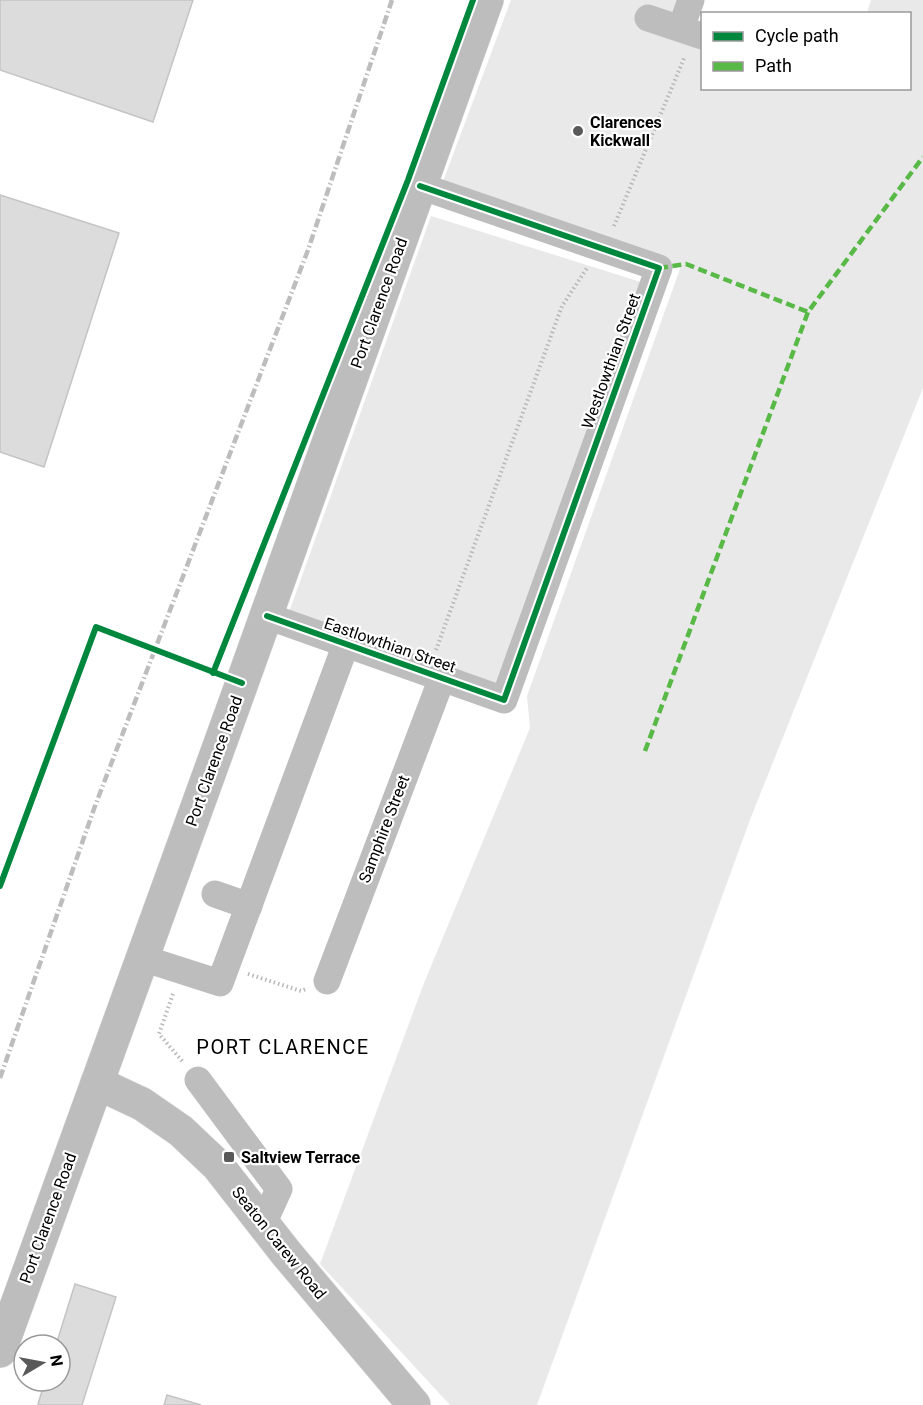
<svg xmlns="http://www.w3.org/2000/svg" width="923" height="1405" font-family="Roboto,sans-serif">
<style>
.green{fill:#e9e9e9}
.building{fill:#dcdcdc;stroke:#c4c4c4;stroke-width:1.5}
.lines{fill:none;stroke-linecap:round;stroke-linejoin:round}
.major-casing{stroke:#dbdbdb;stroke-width:34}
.path{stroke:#b8b8b8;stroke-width:4;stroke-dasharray:1.5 3;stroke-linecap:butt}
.minor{stroke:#bdbdbd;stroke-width:27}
.major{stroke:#bdbdbd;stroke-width:33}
.rail{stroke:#bdbdbd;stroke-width:4.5;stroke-dasharray:9 3 1.5 3;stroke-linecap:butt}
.quiet{stroke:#58b947;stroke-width:4.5;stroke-dasharray:9 4.5;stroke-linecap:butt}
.cycleway-casing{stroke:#fff;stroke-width:10}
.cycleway{stroke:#00873e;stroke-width:6}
.poi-dot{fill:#595959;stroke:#fff;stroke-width:2}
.labels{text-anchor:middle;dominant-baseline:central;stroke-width:4.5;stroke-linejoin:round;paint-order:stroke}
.poi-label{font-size:16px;font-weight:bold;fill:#000;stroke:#fff;text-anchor:start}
.street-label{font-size:16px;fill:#000;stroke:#fff}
.quarter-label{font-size:20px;letter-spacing:1.5px;fill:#000;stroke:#fff}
</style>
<rect width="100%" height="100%" fill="#fff"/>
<g class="green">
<path d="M511 0H678L702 46V88H910V14L867 13 871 0H923V388L751 817 537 1405H450L320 1264 424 983 530 728 527 696 681 266 442 184Z"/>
<path d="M431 216 644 283 496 696 288 615Z"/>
</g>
<g class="building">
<path d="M0 0H193L153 122 0 70Z"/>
<path d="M0 195 119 233 44 467 0 452Z"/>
<path d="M75 1284 116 1297 82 1405H41L38 1404 45 1381H60V1345H56Z"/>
<path d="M167 1395 201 1405H164Z"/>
</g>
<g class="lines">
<defs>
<g id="major">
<path d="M97 1083 142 1104 181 1131 218 1166 286 1253 414 1405"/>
<path d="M0 1351 242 683 487 0"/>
</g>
</defs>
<use href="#major" class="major-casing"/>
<g class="path">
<path d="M614 226 685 56"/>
<path d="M436 650 562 306 587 268"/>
<path d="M248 974 301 991 306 989"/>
<path d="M173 994 159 1034 183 1062"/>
</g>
<g class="minor">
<path d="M648 18 702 36"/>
<path d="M681 28 691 0"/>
<path d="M267 616 504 700 659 268 420 186"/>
<path d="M215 894 249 906"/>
<path d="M142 958 220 983 346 644"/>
<path d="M327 981 442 678"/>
<path d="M198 1080 279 1189 263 1224"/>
</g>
<use href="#major" class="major"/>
<path class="rail" d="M0 1078 95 806 308 250 392 0"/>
<g class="quiet">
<path d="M659 268 686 264 808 312 923 157"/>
<path d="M645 751 808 312"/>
</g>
<defs>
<g id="cycleway">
<path d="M267 616 504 700 659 268 420 186"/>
<path d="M213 673 408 180 473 0"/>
<path d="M0 886 96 627 242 683"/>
</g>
</defs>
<use href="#cycleway" class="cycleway-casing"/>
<use href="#cycleway" class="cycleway"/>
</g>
<g class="poi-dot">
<circle cx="578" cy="131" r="6"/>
<rect x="223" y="1151" width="12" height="12" rx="3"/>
</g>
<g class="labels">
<g class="poi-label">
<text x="590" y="122">Clarences<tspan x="590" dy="18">Kickwall</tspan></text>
<text x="241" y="1157">Saltview Terrace</text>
</g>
<g class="street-label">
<text transform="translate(379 303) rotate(-70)">Port Clarence Road</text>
<text transform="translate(611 361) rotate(-70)">Westlowthian Street</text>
<text transform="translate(390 645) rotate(19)">Eastlowthian Street</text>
<text transform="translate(214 761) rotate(-70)">Port Clarence Road</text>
<text transform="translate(384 829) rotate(-69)">Samphire Street</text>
<text transform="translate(48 1218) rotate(-70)">Port Clarence Road</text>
<text transform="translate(279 1243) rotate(51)">Seaton Carew Road</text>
</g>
<g class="quarter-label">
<text x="283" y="1047">PORT CLARENCE</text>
</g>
</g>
<rect x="701" y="12" width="210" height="78" fill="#ffffff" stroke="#999999" stroke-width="1.5"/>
<rect x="713" y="32" width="30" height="9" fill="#00873e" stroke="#999999" stroke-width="1.5"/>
<text x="755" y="42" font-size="18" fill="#000000">Cycle path</text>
<rect x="713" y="62" width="30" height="9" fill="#58b947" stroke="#999999" stroke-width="1.5"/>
<text x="755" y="72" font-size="18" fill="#000000">Path</text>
<g transform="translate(42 1363) rotate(80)"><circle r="28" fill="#ffffff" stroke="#999999" stroke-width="1.5"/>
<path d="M0-4.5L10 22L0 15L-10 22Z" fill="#595959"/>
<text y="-9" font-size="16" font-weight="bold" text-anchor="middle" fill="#000000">N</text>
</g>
</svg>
